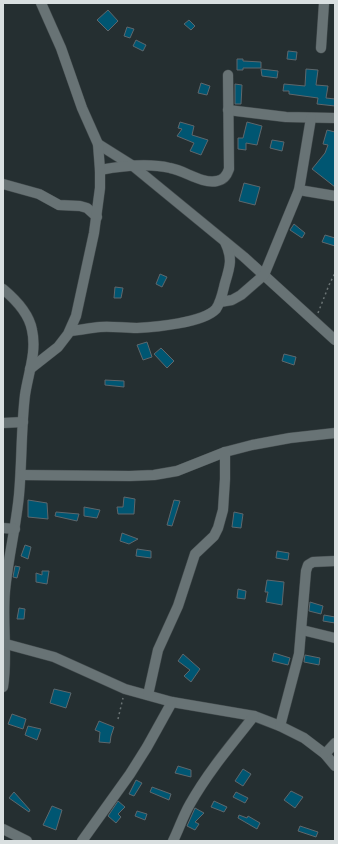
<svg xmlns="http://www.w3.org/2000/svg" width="338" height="844" font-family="Lato,sans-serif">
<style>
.building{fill:#005672;stroke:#5e676c}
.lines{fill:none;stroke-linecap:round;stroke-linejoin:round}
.minor-casing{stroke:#434b4d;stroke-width:11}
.path{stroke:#6b7475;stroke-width:1.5;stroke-dasharray:2 3;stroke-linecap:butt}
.minor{stroke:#687375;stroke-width:10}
</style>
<rect width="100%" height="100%" fill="#252f31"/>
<g class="building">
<path d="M108 10 118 21 108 31 97 20Z"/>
<path d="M189 20 195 26 191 30 184 24Z"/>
<path d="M127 27 134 29 130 38 124 36Z"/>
<path d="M136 40 146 45 143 51 133 46Z"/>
<path d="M288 51 297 52 296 60 287 59Z"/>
<path d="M237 59H243V61L261 62V68H243V70H237Z"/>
<path d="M261 69 278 71 277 78 262 76Z"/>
<path d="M306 69 318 70 316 85 328 86 326 98 335 99V106L317 104 318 98 289 94V91H283L284 84 305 86Z"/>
<path d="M201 83 210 86 207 95 198 93Z"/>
<path d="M235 84 242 85 241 104H235Z"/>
<path d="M180 122 194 126 192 135 208 140 201 155 190 151 194 143 177 136 182 129 178 128Z"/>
<path d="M247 122 262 126 257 145 246 143V150L238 149V138H243Z"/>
<path d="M327 130 335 132V187L312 169 325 153 328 145 323 144Z"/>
<path d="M272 140 284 142 282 151 270 148Z"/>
<path d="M244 183 260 187 255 205 239 201Z"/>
<path d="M294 224 305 233 302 238 290 230Z"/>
<path d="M325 235 335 238V246L322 242Z"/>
<path d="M160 274 167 277 162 287 156 284Z"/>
<path d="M115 287 123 288 121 298H114Z"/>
<path d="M147 342 152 357 143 360 137 345Z"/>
<path d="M161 348 174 361 167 368 154 354Z"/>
<path d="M284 354 296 357 294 365 282 361Z"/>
<path d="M105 380 124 381V387L105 385Z"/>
<path d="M124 497 135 499 134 514H118L117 507H123Z"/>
<path d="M28 500 47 503 48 519 28 517Z"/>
<path d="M174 500 180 501 172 526 167 525Z"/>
<path d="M84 507 100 510 97 518 84 516Z"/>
<path d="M56 512 79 514 77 521 55 516Z"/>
<path d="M234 512 243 514 241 528 232 527Z"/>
<path d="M122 533 138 539 129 544 120 541Z"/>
<path d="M25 545 31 547 28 559 21 556Z"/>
<path d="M137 549 151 551V558L136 556Z"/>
<path d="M277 551 289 553 288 560 276 558Z"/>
<path d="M15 566 20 567 17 578 13 577Z"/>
<path d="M42 571H49L47 584 36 582V573L42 575Z"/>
<path d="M267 580 284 582 282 605 266 602 268 592H265Z"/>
<path d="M238 589 246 591 245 599 237 598Z"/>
<path d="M310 602 323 606 321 614 309 611Z"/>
<path d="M19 608 25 609 24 619H17Z"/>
<path d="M324 615 335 617V623L323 621Z"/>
<path d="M274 653 290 658 288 665 272 661Z"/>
<path d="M183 654 200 669 191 682 184 676 190 670 178 661Z"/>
<path d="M305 655 320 658 319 665 304 662Z"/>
<path d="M54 689 71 693 66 708 50 703Z"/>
<path d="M12 714 26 719 23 729 8 724Z"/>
<path d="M99 721 114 727 111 736 110 743 99 742 100 732 95 730Z"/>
<path d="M28 726 41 729 37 740 25 735Z"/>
<path d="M178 766 191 770V777L175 773Z"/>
<path d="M243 769 251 774 243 786 235 781Z"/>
<path d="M136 780 142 783 134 796 129 794Z"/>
<path d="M152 787 171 794 169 800 150 792Z"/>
<path d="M291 791 303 797 295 808 284 800Z"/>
<path d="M14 792 30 810 29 812 9 798Z"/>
<path d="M236 792 248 798 245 803 233 797Z"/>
<path d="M118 801 125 807 118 814 121 817 116 823 108 816Z"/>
<path d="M214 801 227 807 224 812 211 807Z"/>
<path d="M52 806 62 810 56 830 43 825Z"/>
<path d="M195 808 204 813 195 822 199 824 195 830 187 826Z"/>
<path d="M137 811 147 814 145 820 135 816Z"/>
<path d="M239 815 247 818 248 816 260 823 257 829 238 818Z"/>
<path d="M300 826 318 832 316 837 298 831Z"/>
</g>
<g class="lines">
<defs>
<g id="minor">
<path d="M321 48 324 3"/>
<path d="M228 110 286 117 335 118"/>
<path d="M98 144 133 166 244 257 335 340"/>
<path d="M100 170C121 166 149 163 170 168 186 171 201 184 217 181 224 180 227 175 229 169L228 75"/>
<path d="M3 184 39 194 59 205 80 206 87 208 97 217"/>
<path d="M299 190 335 196"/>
<path d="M3 289C15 299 29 313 32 330 37 352 28 374 25 395 21 429 22 462 19 495 16 527 8 558 5 591 2 623 8 655 3 687"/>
<path d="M220 302 232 300 241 295 264 275 299 190 311 118"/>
<path d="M70 331C80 330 90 328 100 327 112 326 124 328 137 328 155 327 203 323 216 309 221 302 223 291 225 283 230 267 233 258 225 242"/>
<path d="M30 369 58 347 68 334 76 316 94 233 100 188V170L98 144 82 108 61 48 41 3"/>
<path d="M3 423 23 422"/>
<path d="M21 475 130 476 154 475 177 471 225 452 252 445 290 438 335 433"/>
<path d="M3 528 15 529"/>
<path d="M302 630 335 638"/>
<path d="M6 644 54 657 125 689 172 702 254 716 280 726 304 738 325 754 335 766"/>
<path d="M148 695 158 650 178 606 195 554 214 536 218 528 223 510 225 479V452"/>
<path d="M280 726 299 654 306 571 308 565 313 562 335 561"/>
<path d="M325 754 335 743"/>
<path d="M3 829 27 841"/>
<path d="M82 841 130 774 147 747 172 702"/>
<path d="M173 841C179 829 183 816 190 804 208 772 231 745 254 716"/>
</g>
</defs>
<use href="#minor" class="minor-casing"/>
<g class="path">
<path d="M318 313 329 285 335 273"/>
<path d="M118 719 123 698"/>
</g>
<use href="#minor" class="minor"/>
</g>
<rect width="338" height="844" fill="none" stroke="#d9dfe0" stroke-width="8"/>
</svg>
